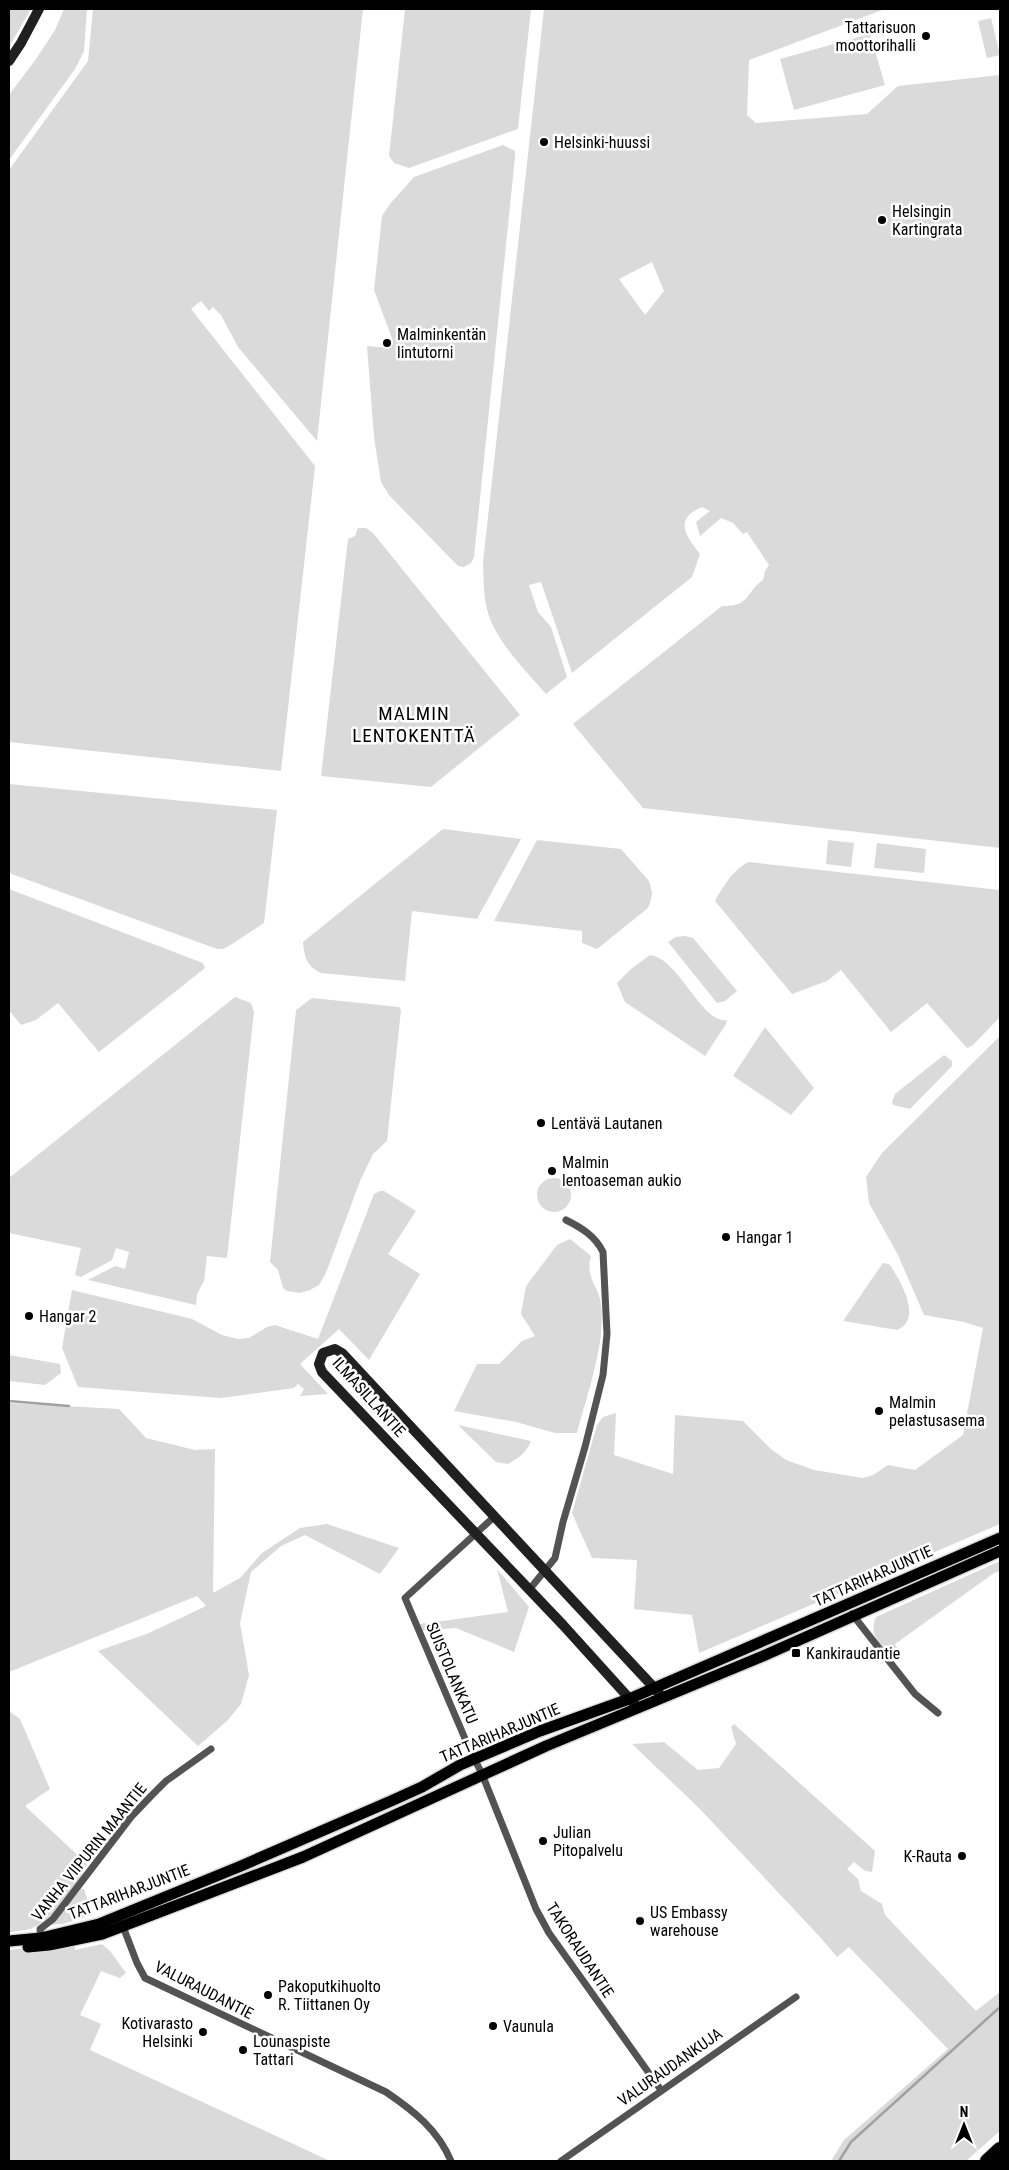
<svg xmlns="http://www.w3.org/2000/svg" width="1009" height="2170" font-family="'Roboto Condensed',sans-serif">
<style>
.green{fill:#dadada;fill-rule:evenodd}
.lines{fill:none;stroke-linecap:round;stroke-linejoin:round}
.stream{stroke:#a1a1a1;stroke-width:2.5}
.primary-casing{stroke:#dbdbdb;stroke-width:14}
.highway-casing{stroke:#dbdbdb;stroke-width:16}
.street{stroke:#535353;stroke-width:7}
.secondary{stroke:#202020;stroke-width:10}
.primary{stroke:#000;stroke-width:11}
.highway{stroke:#000;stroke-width:14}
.poi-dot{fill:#000;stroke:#fff;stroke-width:2}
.labels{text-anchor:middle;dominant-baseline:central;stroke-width:5;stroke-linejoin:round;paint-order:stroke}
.poi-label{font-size:16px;fill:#000;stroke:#fff;text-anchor:start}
.street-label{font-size:16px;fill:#000;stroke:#fff}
.quarter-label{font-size:19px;letter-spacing:1px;fill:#000;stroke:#fff}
</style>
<rect width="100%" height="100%" fill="#fff"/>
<g class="green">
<path d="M9 9H31L9 47Z"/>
<path d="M64 9H87L84 51 75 69 9 160V95L36 59 55 30Z"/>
<path d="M93 9H363L317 441 238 347 221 315 213 307 209 311 201 301 191 309 315 466 281 771 9 742V170L88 61Z"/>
<path d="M405 9H531L518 129 409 168 394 163 389 156Z"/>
<path d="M544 9H885L749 60 747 115 756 123 867 114 898 86 1000 75V848L643 808 573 724 722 606C751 607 746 591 763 580L765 571 769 565 747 532 743 534 733 523 721 518 700 536 696 522 710 511 702 507C673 519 686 536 700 554L692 577 572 673 541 582 529 585 538 612 551 627 567 677 546 694C527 672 498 643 489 616 483 599 484 580 483 562ZM652 262 664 291 645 315 619 279Z"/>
<path d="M991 18 1000 55 987 58 978 21Z"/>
<path d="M870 34 885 85 794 110 780 59Z"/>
<path d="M503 145 515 151V157L474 557 471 563 464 567 458 566 389 495 381 482 374 437 367 346 387 348 391 345 393 341 374 290 382 216 389 205 414 177Z"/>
<path d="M358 528H366L373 533 520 715 431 787 321 776 348 539 355 536Z"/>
<path d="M9 784 277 810 264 923 229 946 223 949H217L9 873Z"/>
<path d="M443 829 521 839 477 919 412 911 405 981 321 973C307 967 304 956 303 942Z"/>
<path d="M537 840 621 849 649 881 652 893 651 900 648 908 597 949 582 943V931L494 921Z"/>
<path d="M828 840 854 843 851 867 826 864Z"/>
<path d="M877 843 926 849 924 873 874 868Z"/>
<path d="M749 862 1000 890V1017L973 1045 967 1048 927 1003 891 1032 841 970 827 981 792 994 715 901C723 887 734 868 749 862Z"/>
<path d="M9 889 203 963 205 968 99 1052 58 1003 36 1020 21 1025 9 1010Z"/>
<path d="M685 936 693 938 737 991 725 1001 717 1003 668 942 676 937Z"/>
<path d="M650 955C679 958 701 1024 727 1020L726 1024 705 1056 625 1002 617 983 631 969Z"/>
<path d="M235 997 251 1003 254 1012 227 1258 207 1256 204 1281 197 1294 196 1305 88 1280 115 1266 125 1269 129 1252 116 1248 112 1260 81 1277 75 1275 81 1248 9 1233V1178Z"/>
<path d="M312 998 399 1007 401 1010 387 1141 373 1154 360 1181 326 1273 319 1285 310 1290 300 1293 287 1291 283 1288 278 1270 270 1262 296 1010Z"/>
<path d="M765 1027 814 1088 791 1115 733 1076Z"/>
<path d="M1000 1036V1524L699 1653 692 1615 634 1609 637 1560 592 1558 572 1513 597 1425 603 1417 616 1413 614 1455 673 1474 675 1415 743 1421 771 1449 786 1460 814 1470 863 1478 873 1475 888 1465 915 1470 963 1435 983 1328 964 1322 924 1315 898 1255 869 1203 866 1177 882 1153Z"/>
<path d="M944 1055 952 1061V1066L910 1109 893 1105 892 1102 895 1094Z"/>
<circle cx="554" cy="1195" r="17"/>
<path d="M380 1191H384L416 1211 388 1254 420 1274 369 1360 339 1329 300 1364 328 1394 300 1396 304 1389 298 1384 294 1388 220 1398 78 1387 62 1348 72 1290 192 1319 222 1335 238 1339 249 1338 267 1327 275 1325 318 1339 374 1194Z"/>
<path d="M570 1239 591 1256C585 1279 598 1284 601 1304 606 1343 587 1394 577 1433H555L516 1422 454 1411 477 1364H499L522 1341 535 1336 521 1314 526 1286 557 1245Z"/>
<path d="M883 1263 889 1264C899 1278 924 1319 897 1330L843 1321Z"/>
<path d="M9 1355 60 1364 61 1373 45 1385 9 1381Z"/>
<path d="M9 1403 119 1409 146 1438 195 1450 215 1449 213 1593 240 1578 262 1553 300 1528 327 1524 399 1548 380 1574 305 1535 281 1546 251 1572 240 1623 249 1675 241 1704 228 1720 198 1746 98 1651 149 1633 206 1606 197 1596 9 1672Z"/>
<path d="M458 1425 531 1441C526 1453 519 1458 508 1464L496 1462Z"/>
<path d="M1000 1561V1571L994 1573 895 1644 900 1652 892 1658C881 1644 868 1636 876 1617Z"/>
<path d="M497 1569 529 1607 514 1652 456 1628 420 1631V1624L508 1612Z"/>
<path d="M9 1711 20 1719 50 1789 25 1806 87 1864C77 1888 57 1918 32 1928 25 1931 16 1931 9 1932Z"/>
<path d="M734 1724 875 1851 872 1872 865 1871 854 1862 847 1869 858 1879 861 1891 882 1904 885 1915 976 2011 1000 1992V2131L966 2161H831L844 2140 948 2049 849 1947 837 1957 820 1937 699 1808 632 1744 664 1742 698 1770 719 1768 736 1744 731 1727Z"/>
<path d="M81 1889H84L90 1908 88 1916 63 1924 51 1925Z"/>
<path d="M74 1943 75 1950 102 1944 110 1951 126 1973 120 1978 101 1971 80 2015 101 2024 90 2050 330 2161H9V1950Z"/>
</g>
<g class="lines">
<g class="stream">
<path d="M9 1401 69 1406"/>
<path d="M839 2161 851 2142 1000 2007"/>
</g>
<defs>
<g id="primary">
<path d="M9 1941 41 1938 99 1924 241 1866 391 1801 422 1787 460 1765 540 1731 629 1699 1000 1538"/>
<path d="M28 1947 49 1945 102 1934 303 1857 546 1746 763 1656 1000 1551"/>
</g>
<path id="highway" d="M987 2161 1000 2149"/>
</defs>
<use href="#primary" class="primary-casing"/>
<use href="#highway" class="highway-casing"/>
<g class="street">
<path d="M495 1516 405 1598 469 1748 482 1774 536 1909 549 1933 661 2090"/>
<path d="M529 1590 555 1558 563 1522 585 1447 603 1375 607 1334 603 1252C595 1236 582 1228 566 1220"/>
<path d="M852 1614 915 1694 938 1713"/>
<path d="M122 1924 137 1963 145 1978 386 2092C414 2111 438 2130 451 2161"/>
<path d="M41 1938 40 1929 53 1919 131 1817 151 1796 166 1781 211 1749"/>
<path d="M561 2161 796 1997"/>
</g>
<g class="secondary">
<path d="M9 61 21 43 39 9"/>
<path d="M638 1708 563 1625 322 1372 319 1364 323 1353 335 1349 342 1353 659 1693"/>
</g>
<use href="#primary" class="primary"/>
<use href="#highway" class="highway"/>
</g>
<g class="poi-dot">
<circle cx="926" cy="36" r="5"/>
<circle cx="544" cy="142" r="5"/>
<circle cx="882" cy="220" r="5"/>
<circle cx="387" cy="343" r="5"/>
<circle cx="541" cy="1123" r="5"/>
<circle cx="552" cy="1171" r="5"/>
<circle cx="726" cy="1237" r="5"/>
<circle cx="29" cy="1316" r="5"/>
<circle cx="879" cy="1411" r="5"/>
<rect x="791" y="1648" width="10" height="10" rx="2.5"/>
<circle cx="543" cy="1841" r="5"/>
<circle cx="962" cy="1856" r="5"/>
<circle cx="640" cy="1921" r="5"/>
<circle cx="268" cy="1995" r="5"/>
<circle cx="493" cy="2026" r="5"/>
<circle cx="203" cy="2032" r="5"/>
<circle cx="243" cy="2050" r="5"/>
</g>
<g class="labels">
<g class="poi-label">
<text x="916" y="27" text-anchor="end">Tattarisuon<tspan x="916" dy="18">moottorihalli</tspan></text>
<text x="554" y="142">Helsinki-huussi</text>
<text x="892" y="211">Helsingin<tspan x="892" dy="18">Kartingrata</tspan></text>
<text x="397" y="334">Malminkentän<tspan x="397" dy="18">lintutorni</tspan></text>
<text x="551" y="1123">Lentävä Lautanen</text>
<text x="562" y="1162">Malmin<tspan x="562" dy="18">lentoaseman aukio</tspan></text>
<text x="736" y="1237">Hangar 1</text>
<text x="39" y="1316">Hangar 2</text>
<text x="889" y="1402">Malmin<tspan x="889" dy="18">pelastusasema</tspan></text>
<text x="806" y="1653">Kankiraudantie</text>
<text x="553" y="1832">Julian<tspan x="553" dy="18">Pitopalvelu</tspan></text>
<text x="952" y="1856" text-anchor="end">K-Rauta</text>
<text x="650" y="1912">US Embassy<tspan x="650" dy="18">warehouse</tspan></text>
<text x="278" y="1986">Pakoputkihuolto<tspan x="278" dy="18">R. Tiittanen Oy</tspan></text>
<text x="193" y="2023" text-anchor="end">Kotivarasto<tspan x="193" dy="18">Helsinki</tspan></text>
<text x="503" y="2026">Vaunula</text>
<text x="253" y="2041">Lounaspiste<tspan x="253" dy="18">Tattari</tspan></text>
</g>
<g class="street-label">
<text transform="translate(369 1397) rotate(48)">ILMASILLANTIE</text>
<text transform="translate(873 1576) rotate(-24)">TATTARIHARJUNTIE</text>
<text transform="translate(452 1673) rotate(67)">SUISTOLANKATU</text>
<text transform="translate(500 1733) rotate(-23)">TATTARIHARJUNTIE</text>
<text transform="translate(89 1852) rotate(-51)">VANHA VIIPURIN MAANTIE</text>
<text transform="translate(129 1892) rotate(-21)">TATTARIHARJUNTIE</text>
<text transform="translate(580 1950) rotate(57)">TAKORAUDANTIE</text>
<text transform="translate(204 1990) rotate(27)">VALURAUDANTIE</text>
<text transform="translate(670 2067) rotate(-35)">VALURAUDANKUJA</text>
</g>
<g class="quarter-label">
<text x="414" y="713">MALMIN<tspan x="414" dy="22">LENTOKENTTÄ</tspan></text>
</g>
</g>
<rect width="1009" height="2170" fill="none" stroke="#000000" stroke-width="20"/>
<g transform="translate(964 2125)" stroke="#ffffff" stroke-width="4" paint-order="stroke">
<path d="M0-4L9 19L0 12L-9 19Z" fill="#000000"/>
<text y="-8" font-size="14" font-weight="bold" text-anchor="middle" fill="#000000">N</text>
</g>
</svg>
